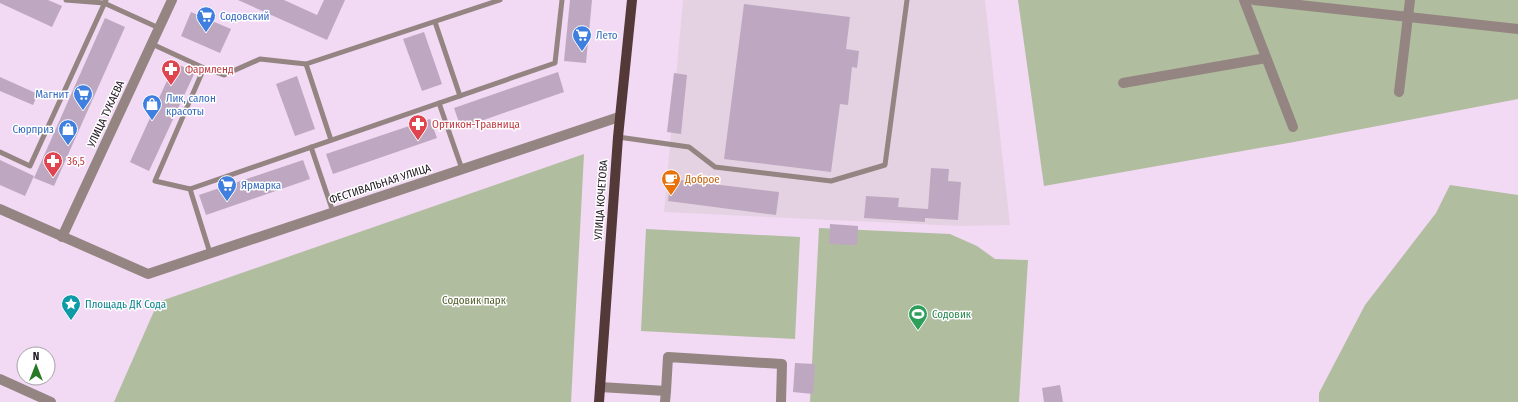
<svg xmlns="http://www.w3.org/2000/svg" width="1518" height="402" font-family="'Fira Sans Condensed',sans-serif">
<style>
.industrial{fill:#e4d2e2}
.green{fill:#b1bd9f}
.building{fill:#bea7c0}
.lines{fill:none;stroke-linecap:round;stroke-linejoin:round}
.service{stroke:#948482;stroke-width:5}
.minor{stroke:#948482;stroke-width:10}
.primary{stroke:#533937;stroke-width:10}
.labels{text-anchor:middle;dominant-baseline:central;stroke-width:3;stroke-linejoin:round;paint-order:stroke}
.shop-label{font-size:11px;fill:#366cbe;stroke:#fff;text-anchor:start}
.health-label{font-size:11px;fill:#be3a42;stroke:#fff;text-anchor:start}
.street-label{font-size:11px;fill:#1f161f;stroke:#fff}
.food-label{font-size:11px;fill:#c56008;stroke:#fff;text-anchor:start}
.park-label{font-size:11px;fill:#4e5f2c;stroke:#fff}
.culture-label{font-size:11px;fill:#0d838f;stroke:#fff;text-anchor:start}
.leisure-label{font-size:11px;fill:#27864d;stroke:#fff;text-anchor:start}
</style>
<rect width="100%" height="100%" fill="#f2d9f4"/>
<path class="industrial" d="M683 0H985L1010 225 960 226 664 212Z"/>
<g class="green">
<path d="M1018 0H1518V99L1294 142 1044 186Z"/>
<path d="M584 154 571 402H114L158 302Z"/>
<path d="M1450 185 1518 195V402H1319V393L1365 305 1436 213Z"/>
<path d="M819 228 950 234 977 246 995 259 1028 260 1019 402H810Z"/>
<path d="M646 229 800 237 795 339 641 331Z"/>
</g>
<g class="building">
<path d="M0 0H48L62 6 52 27 0 3Z"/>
<path d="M238 0H284L317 15 324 0H345L327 40Z"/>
<path d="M570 0H592L586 63 564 61Z"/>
<path d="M744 4 850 17 846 49 859 51 857 68 852 67 848 105 840 104 831 172 724 159Z"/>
<path d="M191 12 231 29 220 53 181 36Z"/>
<path d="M105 18 125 27 54 186 34 178Z"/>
<path d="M424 32 442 84 422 91 403 39Z"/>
<path d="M175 63 195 72 149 171 130 162Z"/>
<path d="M558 72 564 92 461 128 454 108Z"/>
<path d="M674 73 687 75 681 134 667 132Z"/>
<path d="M297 76 315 129 295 136 276 84Z"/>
<path d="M0 77 38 94 33 105 0 91Z"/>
<path d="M430 119 437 138 333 174 326 154Z"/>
<path d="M0 160 34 176 25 196 0 185Z"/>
<path d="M303 160 310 179 206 215 199 195Z"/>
<path d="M931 168 949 169 948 181 961 182 958 220 925 218V222L864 218 866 196 899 198 898 207 928 209Z"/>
<path d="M671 179 779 192 776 215 668 201Z"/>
<path d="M830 224 858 226 857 245 829 244Z"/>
<path d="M795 363 815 364 813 394 793 392Z"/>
<path d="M1060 385 1063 402H1044L1042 388Z"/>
</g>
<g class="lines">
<g class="service">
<path d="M66 0 104 3 159 28"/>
<path d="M435 22 460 96"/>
<path d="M152 44 204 68 155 181 190 189"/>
<path d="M306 64 331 140"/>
<path d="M204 68 224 75 260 59 306 64 500 0"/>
<path d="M439 103 462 169"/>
<path d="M618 137 689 147 715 167 831 181 885 165 907 0"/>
<path d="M311 147 333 212"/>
<path d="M0 152 30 166 106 0"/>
<path d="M210 253 190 189 555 63 562 0"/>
</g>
<g class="minor">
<path d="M1244 0 1293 127"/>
<path d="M1254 0 1518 29"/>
<path d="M1123 83 1266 58"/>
<path d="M1399 92 1410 0"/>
<path d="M0 209 148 274 619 117"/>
<path d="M62 237 172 0"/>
<path d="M0 379 51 402"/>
<path d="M600 387 666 391 668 357 782 364 781 402"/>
<path d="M665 402 666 391"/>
</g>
<path class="primary" d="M599 402 618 137 632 0"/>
</g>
<defs>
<symbol id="supermarket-pin" viewBox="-11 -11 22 30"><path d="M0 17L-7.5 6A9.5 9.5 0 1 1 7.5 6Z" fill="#3f7fe0" stroke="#fff"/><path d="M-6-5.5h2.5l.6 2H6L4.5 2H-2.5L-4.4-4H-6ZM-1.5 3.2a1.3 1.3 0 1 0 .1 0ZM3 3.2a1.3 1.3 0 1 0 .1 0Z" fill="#fff"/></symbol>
<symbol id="pharmacy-pin" viewBox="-11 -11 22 30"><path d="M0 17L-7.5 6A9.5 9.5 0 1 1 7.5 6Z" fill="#e0444e" stroke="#fff"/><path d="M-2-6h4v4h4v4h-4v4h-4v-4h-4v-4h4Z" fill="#fff"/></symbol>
<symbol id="shop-pin" viewBox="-11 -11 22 30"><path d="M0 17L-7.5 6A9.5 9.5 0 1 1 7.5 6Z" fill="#3f7fe0" stroke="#fff"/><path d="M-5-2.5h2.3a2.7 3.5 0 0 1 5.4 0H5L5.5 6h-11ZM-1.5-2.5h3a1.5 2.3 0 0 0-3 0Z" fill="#fff"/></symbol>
<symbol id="cafe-pin" viewBox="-11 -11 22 30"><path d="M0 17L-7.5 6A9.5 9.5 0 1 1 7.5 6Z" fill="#e8710a" stroke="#fff"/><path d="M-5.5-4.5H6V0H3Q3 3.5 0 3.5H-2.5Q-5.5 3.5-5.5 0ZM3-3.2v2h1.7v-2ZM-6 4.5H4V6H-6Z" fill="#fff"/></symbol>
<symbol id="sight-pin" viewBox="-11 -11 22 30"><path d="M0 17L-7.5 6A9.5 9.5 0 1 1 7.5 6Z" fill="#0f9aa8" stroke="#fff"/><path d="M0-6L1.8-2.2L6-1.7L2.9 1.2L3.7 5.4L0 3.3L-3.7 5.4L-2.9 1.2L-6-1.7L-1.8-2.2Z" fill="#fff"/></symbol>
<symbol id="stadium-pin" viewBox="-11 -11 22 30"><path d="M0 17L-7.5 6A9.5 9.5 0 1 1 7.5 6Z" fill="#2e9e5b" stroke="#fff"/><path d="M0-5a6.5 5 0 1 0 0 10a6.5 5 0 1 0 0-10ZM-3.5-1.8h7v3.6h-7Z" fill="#fff"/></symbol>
</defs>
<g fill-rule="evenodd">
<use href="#supermarket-pin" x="195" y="5" width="22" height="30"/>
<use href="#supermarket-pin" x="571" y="24" width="22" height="30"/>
<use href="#pharmacy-pin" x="160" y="58" width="22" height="30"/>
<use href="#supermarket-pin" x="72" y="83" width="22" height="30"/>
<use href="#shop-pin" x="141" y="93" width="22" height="30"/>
<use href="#pharmacy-pin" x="407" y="113" width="22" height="30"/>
<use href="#shop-pin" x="57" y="118" width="22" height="30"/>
<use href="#pharmacy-pin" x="42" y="150" width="22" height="30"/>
<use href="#cafe-pin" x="660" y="168" width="22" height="30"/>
<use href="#supermarket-pin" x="216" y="174" width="22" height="30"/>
<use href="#sight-pin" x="60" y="293" width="22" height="30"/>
<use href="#stadium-pin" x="907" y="303" width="22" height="30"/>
</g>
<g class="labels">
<g class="shop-label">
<text x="220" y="16">Содовский</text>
<text x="596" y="35">Лето</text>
<text x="69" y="94" text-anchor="end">Магнит</text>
<text x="166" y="98">Лик, салон<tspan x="166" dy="13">красоты</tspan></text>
<text x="54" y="129" text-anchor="end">Сюрприз</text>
<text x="241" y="185">Ярмарка</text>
</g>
<g class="health-label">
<text x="185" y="69">Фармленд</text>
<text x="432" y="124">Ортикон-Травница</text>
<text x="67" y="161">36,5</text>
</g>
<g class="street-label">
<text transform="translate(106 114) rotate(-65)">УЛИЦА ТУКАЕВА</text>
<text transform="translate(380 184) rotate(-18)">ФЕСТИВАЛЬНАЯ УЛИЦА</text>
<text transform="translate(601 200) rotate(-86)">УЛИЦА КОЧЕТОВА</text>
</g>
<g class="food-label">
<text x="685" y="179">Доброе</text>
</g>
<g class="park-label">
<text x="474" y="300">Содовик парк</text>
</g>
<g class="culture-label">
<text x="85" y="304">Площадь ДК Сода</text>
</g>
<g class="leisure-label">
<text x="932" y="314">Содовик</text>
</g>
</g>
<g transform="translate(36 366)"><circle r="19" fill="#ffffff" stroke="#a5a2a5"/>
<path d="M0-3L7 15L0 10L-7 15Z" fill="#277924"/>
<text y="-6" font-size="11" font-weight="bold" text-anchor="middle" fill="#1f161f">N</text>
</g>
</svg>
